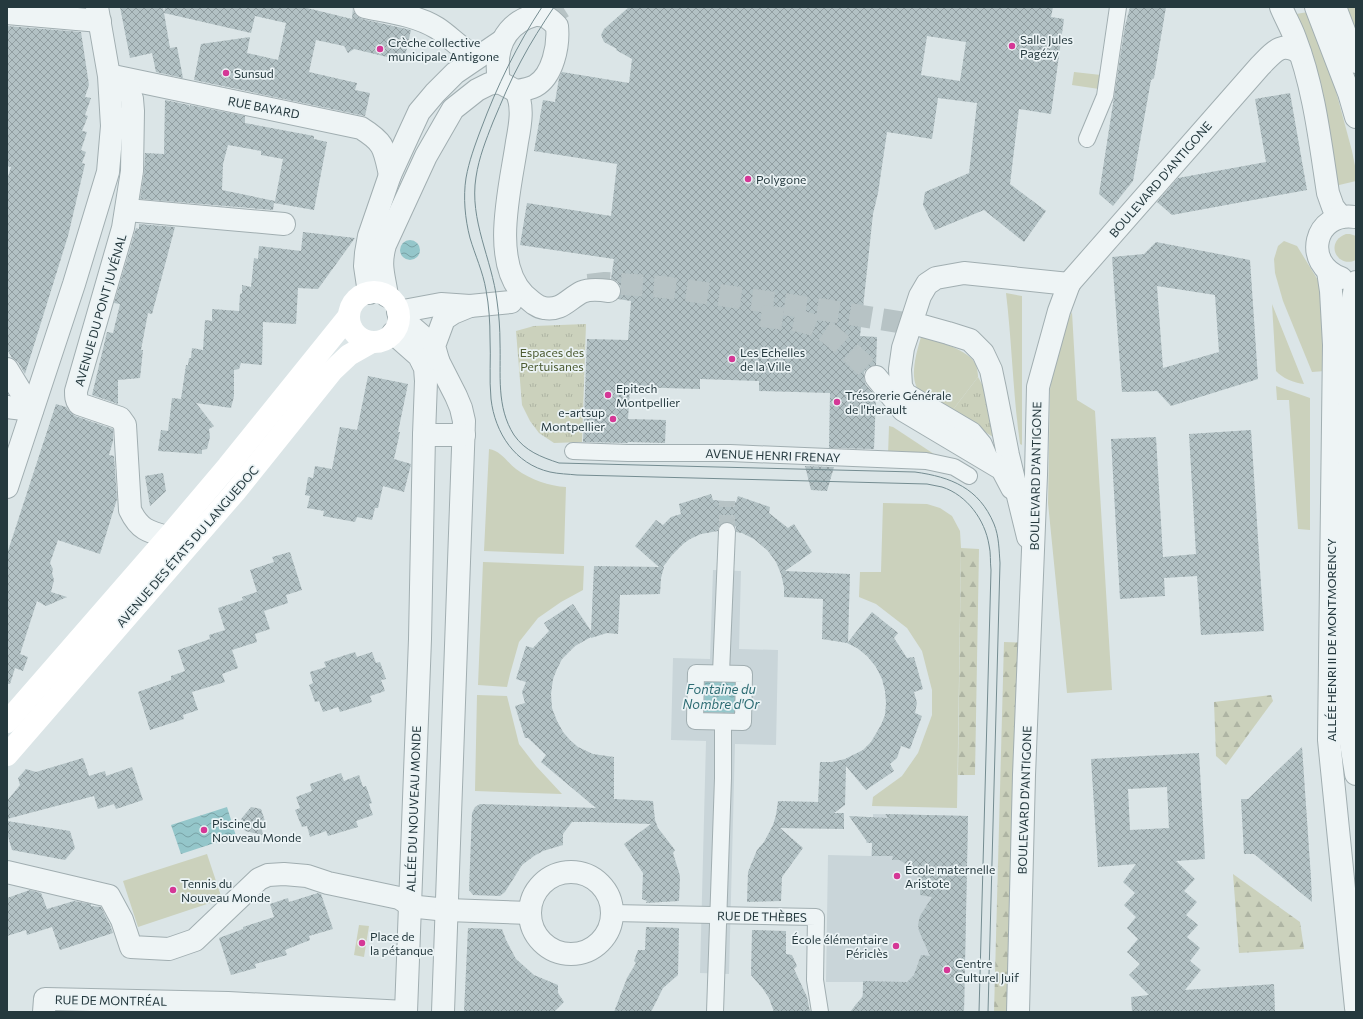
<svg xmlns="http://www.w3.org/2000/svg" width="1363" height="1019" font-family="Commissioner,sans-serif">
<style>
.built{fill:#c9d5d9}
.green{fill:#cbd1bc}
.forest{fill:url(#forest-firs)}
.park{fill:url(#park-tufts)}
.water{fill:url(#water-waves)}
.building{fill:url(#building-cross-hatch);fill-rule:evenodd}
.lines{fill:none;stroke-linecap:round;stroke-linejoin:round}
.pedestrian-tunnel{stroke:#b7c3c5;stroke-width:16;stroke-dasharray:16 8;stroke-linecap:butt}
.tertiary-tunnel{stroke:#b7c3c5;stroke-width:22;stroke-dasharray:22 11;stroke-linecap:butt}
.pedestrian-casing{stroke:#a1aeb1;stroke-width:18}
.minor-casing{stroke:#a1aeb1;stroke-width:24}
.tertiary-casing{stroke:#a1aeb1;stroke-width:24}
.pedestrian{stroke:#eef4f5;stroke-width:16}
.minor{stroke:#eef4f5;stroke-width:22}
.tertiary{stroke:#eef4f5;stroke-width:22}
.secondary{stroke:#fff;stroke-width:22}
.tram{stroke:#748c91;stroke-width:1}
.poi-dot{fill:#d53796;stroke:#ebf3f5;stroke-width:1.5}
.labels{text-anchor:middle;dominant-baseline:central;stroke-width:3.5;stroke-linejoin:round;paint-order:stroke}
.poi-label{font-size:12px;fill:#25393e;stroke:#ebf3f5;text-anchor:start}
.street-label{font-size:12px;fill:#25393e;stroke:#ebf3f5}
.park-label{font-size:12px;fill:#4b5a31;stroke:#ebf3f5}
.water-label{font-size:13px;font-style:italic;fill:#2d6c73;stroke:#ebf3f5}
</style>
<defs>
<pattern id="forest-firs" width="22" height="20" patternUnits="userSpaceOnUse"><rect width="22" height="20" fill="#cbd1bc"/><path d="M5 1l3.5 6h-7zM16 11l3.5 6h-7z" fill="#aeb4a3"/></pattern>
<pattern id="park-tufts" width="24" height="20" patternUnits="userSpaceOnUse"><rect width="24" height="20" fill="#cbd1bc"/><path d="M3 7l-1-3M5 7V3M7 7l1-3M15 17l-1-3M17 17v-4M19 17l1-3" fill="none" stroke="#aeb4a3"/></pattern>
<pattern id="water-waves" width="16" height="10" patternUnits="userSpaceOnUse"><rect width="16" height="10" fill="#94c6ca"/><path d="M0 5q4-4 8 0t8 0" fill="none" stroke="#79a2a5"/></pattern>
<pattern id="building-cross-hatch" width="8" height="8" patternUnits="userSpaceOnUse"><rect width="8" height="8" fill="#b2c1c4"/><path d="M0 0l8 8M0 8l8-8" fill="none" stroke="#919ea1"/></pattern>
</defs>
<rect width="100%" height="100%" fill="#dbe5e7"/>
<g class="built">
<path d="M713 570 741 571 739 649 778 650 776 745 735 744 729 974 700 973 706 741 671 740 673 658 710 659Z"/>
<path d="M873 814 968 816 964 1012H857L855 1005 859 1001 862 999 863 982H826L828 855 871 856 872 843H866L867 817H873Z"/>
</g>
<g class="green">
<path d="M1345 7H1356V39Z"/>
<path d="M1308 12 1330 69 1352 151 1356 171V181L1335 186 1296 14Z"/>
<path d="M1074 72 1101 75 1099 89 1072 85Z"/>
<path d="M1346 234H1350L1356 236V260C1337 269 1324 242 1346 234Z"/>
<path d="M1284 241 1297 246 1321 285 1325 371 1312 372 1283 301 1275 273 1274 259 1278 246Z"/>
<path d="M1006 293 1022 296V445L1020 444C1013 394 1012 343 1006 293Z"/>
<path d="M1272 304 1304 384C1294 383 1282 378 1276 371Z"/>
<path d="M1072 312 1077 400 1095 411 1112 690 1067 693 1048 503 1050 390 1054 349Z"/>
<path d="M921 337C936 341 969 349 976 365 977 368 978 373 978 377L952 411C944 407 926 397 920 392 908 379 917 351 921 337Z"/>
<path d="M1276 386 1310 398V530L1298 529 1289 400H1277Z"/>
<path d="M889 426 893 427 943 460 888 455Z"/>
<path d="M489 449C501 451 507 462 516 469 531 480 549 486 566 487L564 554 484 551Z"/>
<path d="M883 503 927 504 940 508 952 516 960 531 961 548 957 808 872 806 873 797 902 776 918 753 932 715V690L922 651 907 628 876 604 859 597 860 572H881Z"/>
<path d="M483 562 584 566 583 590 561 602 538 618 519 642 510 674 507 687 478 685Z"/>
<path d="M477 695 507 696 519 744 536 766 562 794 475 791Z"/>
<path d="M207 854 222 899 138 927 123 881Z"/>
<path d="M359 925 369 926 364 957 354 955Z"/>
</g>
<g class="forest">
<path d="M961 548 979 549 975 775H958Z"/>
<path d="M1004 642 1039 643 1029 1012H994Z"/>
<path d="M1271 695 1273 701 1226 765 1216 756 1214 702Z"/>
<path d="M1233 874 1300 922 1304 949 1239 953Z"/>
</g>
<g class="park">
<path d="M586 324 582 442 554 443 539 433 530 421 522 405 516 331 534 326Z"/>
<path d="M978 377 988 395 993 437 952 411Z"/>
</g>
<g class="water">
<circle cx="410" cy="250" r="10"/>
<path d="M705 681 737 682V713L704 712Z"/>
<path d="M227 807 236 836 181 854 171 825Z"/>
</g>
<g class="building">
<path d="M120 7H163L170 48 177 47 183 78 156 72 152 53 130 58Z"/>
<path d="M165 7H303L352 19 353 7V11L357 16 362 19 411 30 404 61 354 49 348 53 344 46 316 40 309 72 357 83 355 90 370 93 365 116 194 80 201 44 250 37 247 53 278 60 286 23 255 16 251 33 164 13Z"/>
<path d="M629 7H1053L1051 17 1064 19 1051 114 1019 109 1010 184 1046 211 1024 242 984 210 935 230 923 205 925 192 969 173 977 103 938 98 932 139 887 132 878 193 873 214 860 336 877 337 876 365 868 368 864 372V379L866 385 876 396 874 449 829 448 830 393 759 391V381L700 379V389L630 387 628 419 666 420 665 443 628 442V443L583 442 587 339 628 340 631 301 618 299 621 293V287L617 281 611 279 614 259 520 245 527 203 611 216 617 164 534 151 543 100 555 102 559 78 562 72 629 83 632 59 616 50 617 49 604 42 601 35 604 29ZM927 36 966 42 960 81 921 75Z"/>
<path d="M1130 7H1166L1154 78 1151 80 1133 181 1113 206 1099 194 1125 26Z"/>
<path d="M7 26 81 32 89 85 85 97 91 98 85 115 88 116 82 131 87 132 81 150 86 152 82 163 85 164 68 236 25 374 18 362 12 358 7 349V180L11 167 7 166Z"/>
<path d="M1290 93 1307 190 1172 215 1157 202 1178 178 1266 162 1255 99Z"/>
<path d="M165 100 189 105V108L190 105 245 116V123L314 136V139L327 142 314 210 274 203 273 210 140 199 144 173 145 153 164 154ZM228 145 261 151V155L283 159 275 201 222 190 223 164Z"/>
<path d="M139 224 175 227 152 314 148 313 141 350H143L140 378 118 380V404L92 395 107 332 113 333 120 304 114 303 136 228 139 229Z"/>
<path d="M303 232 355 238 318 289 298 288 296 324 263 322 262 365 241 363 239 369 234 370V396L231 408 196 403 214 426 209 429 210 437 207 449 202 450V454L158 451 161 430 168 431 172 398 181 399 186 365H188L189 358H191L192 348 203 350 205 320 212 321V309L239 311 240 294 242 293V285L251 287 254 258 258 259 259 246 301 251Z"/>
<path d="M1156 242 1250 260 1258 379 1171 406 1157 391 1122 392 1112 257 1144 254ZM1157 286 1215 295 1219 352 1163 368Z"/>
<path d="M368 376 408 384 398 432H400L394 459 411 464 404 492 383 486 378 508H375L372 520 357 517 355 522 323 516 324 511 307 508 310 496 305 495 308 477 313 478 315 466 332 469 340 427 357 430Z"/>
<path d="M56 404 66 407 69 411 75 416 113 429V441L109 455 114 456 117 499 100 554 58 540 50 563 53 569 52 573 54 580 51 592 67 597 46 606 37 601 20 654 28 657 23 671 15 668 10 684H7V554Z"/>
<path d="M1251 430 1264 631 1201 635 1197 576 1164 578 1165 596 1120 599 1111 439 1156 437 1163 557 1196 554 1189 434Z"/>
<path d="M805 466 834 467 827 491 811 490Z"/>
<path d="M163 473 166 491 150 506 145 476Z"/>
<path d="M711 494 713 500 736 502 738 496 770 507 769 513 788 528 794 524 812 552 785 571 850 574 848 642 872 612 898 633 894 638 907 658 914 657 923 689 914 692 917 703 915 713 922 716 910 749 901 746 897 758 890 764 894 771 866 790 846 766 845 805 834 813H844V829L780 828 803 848 782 877 781 901 747 902 748 872 757 850 764 842 773 825 776 815 778 801 818 802 820 762H832L845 759 863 750 871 742 881 725 885 715 886 703 885 691 882 679 876 667 867 656 857 648 847 643 822 639 823 599 784 597V587L781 574 776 562 768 551 754 539 742 533 736 532V527L732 523 728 522H723L719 526 718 531 701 534 690 539 683 544 672 555 663 567H664L661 578 660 594 620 595 618 634 607 633 591 638V637L575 646 562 659 557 669 553 679 551 694 552 708 557 721 563 732 570 740 578 747 593 754 614 757V799L653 801 655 820 658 828 675 850 673 853 680 876 679 901 646 903 647 901 642 899 643 873 624 844 651 824 592 822H572L563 834V845L543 851 534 856 522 865 505 892 500 896 473 895 469 890 472 813 475 807 480 804 596 808 541 762 546 755 528 738H525L515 706 525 703 522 692 526 682 516 679 526 646 533 648 549 631 544 623 573 604 591 631 594 566 659 567 635 546 656 520 663 525 671 517 681 514 679 504Z"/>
<path d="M290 552 302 590 286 595 288 603 264 611 270 629 255 634 257 642 232 650 238 668 222 674 225 682 192 692 198 710 183 715 184 719 150 730 138 692 171 680V676L185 671 178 650 210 639 209 635 225 630 218 608 243 600 242 597 257 592 250 570 274 562 272 557Z"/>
<path d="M355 652 357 657 372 652 376 663 380 662 386 679 381 680 385 691 370 696 372 702 340 712 338 707 323 712 319 701 315 702 309 685 313 683 310 672 326 667 324 662Z"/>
<path d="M1302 747 1311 878 1312 902 1254 854H1244L1241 799H1248Z"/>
<path d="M1199 753 1205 859 1176 861 1195 879 1184 891 1197 902 1186 915 1198 925 1187 937 1200 948 1190 961 1201 970 1185 990 1274 984 1275 1012H1132L1131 997 1149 995 1129 975 1140 964 1127 952 1138 939 1127 928 1136 917 1124 905 1135 893 1123 882 1136 864 1098 867 1091 759ZM1167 787 1169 828 1130 830 1128 789Z"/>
<path d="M83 758 89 776 105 771 106 776 132 767 143 800 116 809 114 804 98 809 94 796 7 819V801L20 785 18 778 26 769 36 772Z"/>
<path d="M341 773 344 781 359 775 363 787 366 786 372 803 369 804 373 815 356 821 358 827 328 836 326 831 310 837 307 826 302 827 295 810 300 808 296 797 312 791 310 784Z"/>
<path d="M251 807 261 809 265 821 261 825 263 835 245 831 241 819Z"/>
<path d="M885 814 968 816 964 1012H850L863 996V981L907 982 914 975 921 955 930 956 919 931 918 925 920 916 932 897 920 895V883L918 877 915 871 900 860H892L893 856H872V843H868L849 816 888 818Z"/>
<path d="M7 821 70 831 75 848 65 860 12 850 7 833Z"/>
<path d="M30 890 41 893 47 909 74 901 91 904V906L101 907 110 925 113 933 60 950 52 927 27 935 26 930 7 936V898Z"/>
<path d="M318 893 321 894 333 929 309 936 310 940 285 950 287 955 255 964 256 968 231 975 219 938 243 929V927L274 917 270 904 288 898 289 902Z"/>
<path d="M646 927 679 928 678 975 663 988 651 1012H614L627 978 636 963 634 961 638 950H645Z"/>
<path d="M468 928 502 929 506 940 516 959 534 975 558 985V993L564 1002 554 1012H464Z"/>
<path d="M752 930 786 931V954L792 955 797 966 794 969 807 997 810 1012H774L769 998 763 989 751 975Z"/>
</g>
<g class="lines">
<path class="pedestrian-tunnel" d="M727 531V501"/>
<g class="tertiary-tunnel">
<path d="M547 17 563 7"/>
<path d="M588 285 605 283 663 287 825 310 923 326"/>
<path d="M761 316C778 318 802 320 818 327 835 335 861 363 876 377"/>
</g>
<defs>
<g id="pedestrian">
<path d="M1087 139 1105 96 1118 7"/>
<path d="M573 451 628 453H730L926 461 954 467 969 476"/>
<path d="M696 673 744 674 743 722 695 721Z"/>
<path d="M721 673 727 531"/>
<path d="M612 913 816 917 815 980 820 1012"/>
<path d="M715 1012 723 778V722"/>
</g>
<g id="minor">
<path d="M365 7C389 12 416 15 437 28 451 37 461 50 477 57"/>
<path d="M7 13 100 21"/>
<path d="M113 76 361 128C385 143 384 148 390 175"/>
<path d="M125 79 132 99 133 111 132 171 123 228 76 391C76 396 76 400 79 404L120 418 125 425 130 510C139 529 148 532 168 537"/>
<path d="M127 210 284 224"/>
<path d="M7 369 32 410"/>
<path d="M7 407 32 410"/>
<path d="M987 459 981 445 971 433 905 394 901 386 900 369 903 348 920 296 927 284 936 278 964 273 1069 284"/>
<path d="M7 487 74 284 108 172 112 126 109 76 97 7"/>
<path d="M7 872 109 896 122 920 131 947 169 949 195 940 259 879 268 875 284 874 307 876 328 883 399 898 410 905 418 907 447 910 530 913"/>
<circle cx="571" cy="913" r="41"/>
<path d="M44 1012 45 999 228 1003 406 1012"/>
</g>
<g id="tertiary">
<path d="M1281 7C1285 17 1291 27 1295 38 1314 87 1320 141 1328 193L1333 207 1341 217"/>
<path d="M1316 7 1349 93 1356 117"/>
<path d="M1335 7 1356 62"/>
<path d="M535 15C545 14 550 19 557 26 559 45 553 76 535 86 529 89 522 90 516 91L499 82C494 51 503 24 535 15Z"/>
<path d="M516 91C524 106 520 126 517 142 511 185 490 261 524 295 530 300 536 307 544 308 562 311 568 299 582 292 589 289 602 290 609 291"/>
<path d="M1328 271 1331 291 1334 345 1329 740 1356 1008"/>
<path d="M1341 278C1302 264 1314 211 1355 217"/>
<path d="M1356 282 1351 310 1350 346 1349 698 1350 737 1356 774"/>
<path d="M369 293 365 266 366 253 369 236 390 175 419 112 435 93 455 73 502 41"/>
<path d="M387 296C384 275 379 266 385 245L426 156 453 109 477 90 489 84 499 82"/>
<path d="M398 312 441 304 470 306 511 302"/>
<path d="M399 316 420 334 430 345 456 396 461 408 464 421 443 1012"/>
<path d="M923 326 948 333 970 340 983 353 991 370 995 389 1008 455 1028 537"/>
<path d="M393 333 419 356 425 368 426 381 424 435 420 639 406 1012"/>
<path d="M438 360 434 346 444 319 453 313 470 306"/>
<path d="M876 377 903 410 1002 469 1012 488"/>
<path d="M424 435H464"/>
<path d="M1018 1012 1024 775 1036 475 1038 387 1059 311 1069 284 1072 280 1260 66C1273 53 1281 40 1300 53"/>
</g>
</defs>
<use href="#pedestrian" class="pedestrian-casing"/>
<use href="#minor" class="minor-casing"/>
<use href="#tertiary" class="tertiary-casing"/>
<use href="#pedestrian" class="pedestrian"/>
<use href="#minor" class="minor"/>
<use href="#tertiary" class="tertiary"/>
<g class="secondary">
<circle cx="374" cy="317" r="25"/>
<path d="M7 722 168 537 228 466 349 316"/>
<path d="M7 755 235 492 332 371 349 355 372 342"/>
</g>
<g class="tram">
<path d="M542 7C517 45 497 86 481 129 475 145 469 161 466 178 463 197 465 219 470 238 475 255 483 272 486 290 489 306 490 322 490 338 491 358 489 379 491 399 495 433 515 464 550 472 559 474 568 474 577 475L927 484C932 485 937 486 942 487 967 495 985 520 989 545 991 553 990 562 991 570L979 1012"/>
<path d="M554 7C542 25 531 42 521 61 510 81 502 101 493 122 486 140 479 157 476 177 469 220 492 259 497 301 499 315 500 329 500 343 501 374 496 407 514 435 525 451 541 457 559 463L915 472C951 477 979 488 994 524 999 536 999 550 1000 563L988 1012"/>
</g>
</g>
<g class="poi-dot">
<circle cx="1012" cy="46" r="4"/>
<circle cx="380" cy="49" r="4"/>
<circle cx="226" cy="73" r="4"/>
<circle cx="748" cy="179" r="4"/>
<circle cx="732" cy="359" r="4"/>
<circle cx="608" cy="395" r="4"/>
<circle cx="837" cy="402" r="4"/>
<circle cx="613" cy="419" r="4"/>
<circle cx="204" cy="830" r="4"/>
<circle cx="897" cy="876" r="4"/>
<circle cx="173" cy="890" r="4"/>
<circle cx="362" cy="943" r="4"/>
<circle cx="896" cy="946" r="4"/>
<circle cx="947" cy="970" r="4"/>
</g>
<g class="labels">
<g class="poi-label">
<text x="1020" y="39">Salle Jules<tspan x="1020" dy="14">Pagézy</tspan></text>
<text x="388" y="42">Crèche collective<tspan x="388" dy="14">municipale Antigone</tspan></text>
<text x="234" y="73">Sunsud</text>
<text x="756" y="179">Polygone</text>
<text x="740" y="352">Les Echelles<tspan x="740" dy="14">de la Ville</tspan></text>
<text x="616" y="388">Epitech<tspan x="616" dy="14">Montpellier</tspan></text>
<text x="845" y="395">Trésorerie Générale<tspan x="845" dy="14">de l'Herault</tspan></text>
<text x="605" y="412" text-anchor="end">e-artsup<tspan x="605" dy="14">Montpellier</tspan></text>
<text x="212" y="823">Piscine du<tspan x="212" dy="14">Nouveau Monde</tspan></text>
<text x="905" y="869">École maternelle<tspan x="905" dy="14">Aristote</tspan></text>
<text x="181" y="883">Tennis du<tspan x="181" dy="14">Nouveau Monde</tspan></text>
<text x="370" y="936">Place de<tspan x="370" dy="14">la pétanque</tspan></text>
<text x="888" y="939" text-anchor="end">École élémentaire<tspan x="888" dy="14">Périclès</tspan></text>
<text x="955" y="963">Centre<tspan x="955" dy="14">Culturel Juif</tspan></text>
</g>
<g class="street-label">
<text transform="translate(264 107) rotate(11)">RUE BAYARD</text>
<text transform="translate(1160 179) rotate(-49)">BOULEVARD D'ANTIGONE</text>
<text transform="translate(100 310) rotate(-74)">AVENUE DU PONT JUVÉNAL</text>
<text transform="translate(773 455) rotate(2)">AVENUE HENRI FRENAY</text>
<text transform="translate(1035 476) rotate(-89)">BOULEVARD D'ANTIGONE</text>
<text transform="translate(187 546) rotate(-49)">AVENUE DES ÉTATS DU LANGUEDOC</text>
<text transform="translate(1331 640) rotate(-90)">ALLÉE HENRI II DE MONTMORENCY</text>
<text transform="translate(1024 800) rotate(-88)">BOULEVARD D'ANTIGONE</text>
<text transform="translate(413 809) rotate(-88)">ALLÉE DU NOUVEAU MONDE</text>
<text transform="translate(762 916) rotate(1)">RUE DE THÈBES</text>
<text transform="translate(111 1000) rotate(1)">RUE DE MONTRÉAL</text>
</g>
<g class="park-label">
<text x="552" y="352">Espaces des<tspan x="552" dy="14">Pertuisanes</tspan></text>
</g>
<g class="water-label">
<text x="721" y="689">Fontaine du<tspan x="721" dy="15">Nombre d'Or</tspan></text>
</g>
</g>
<rect width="1363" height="1019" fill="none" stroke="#25393e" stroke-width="16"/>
</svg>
